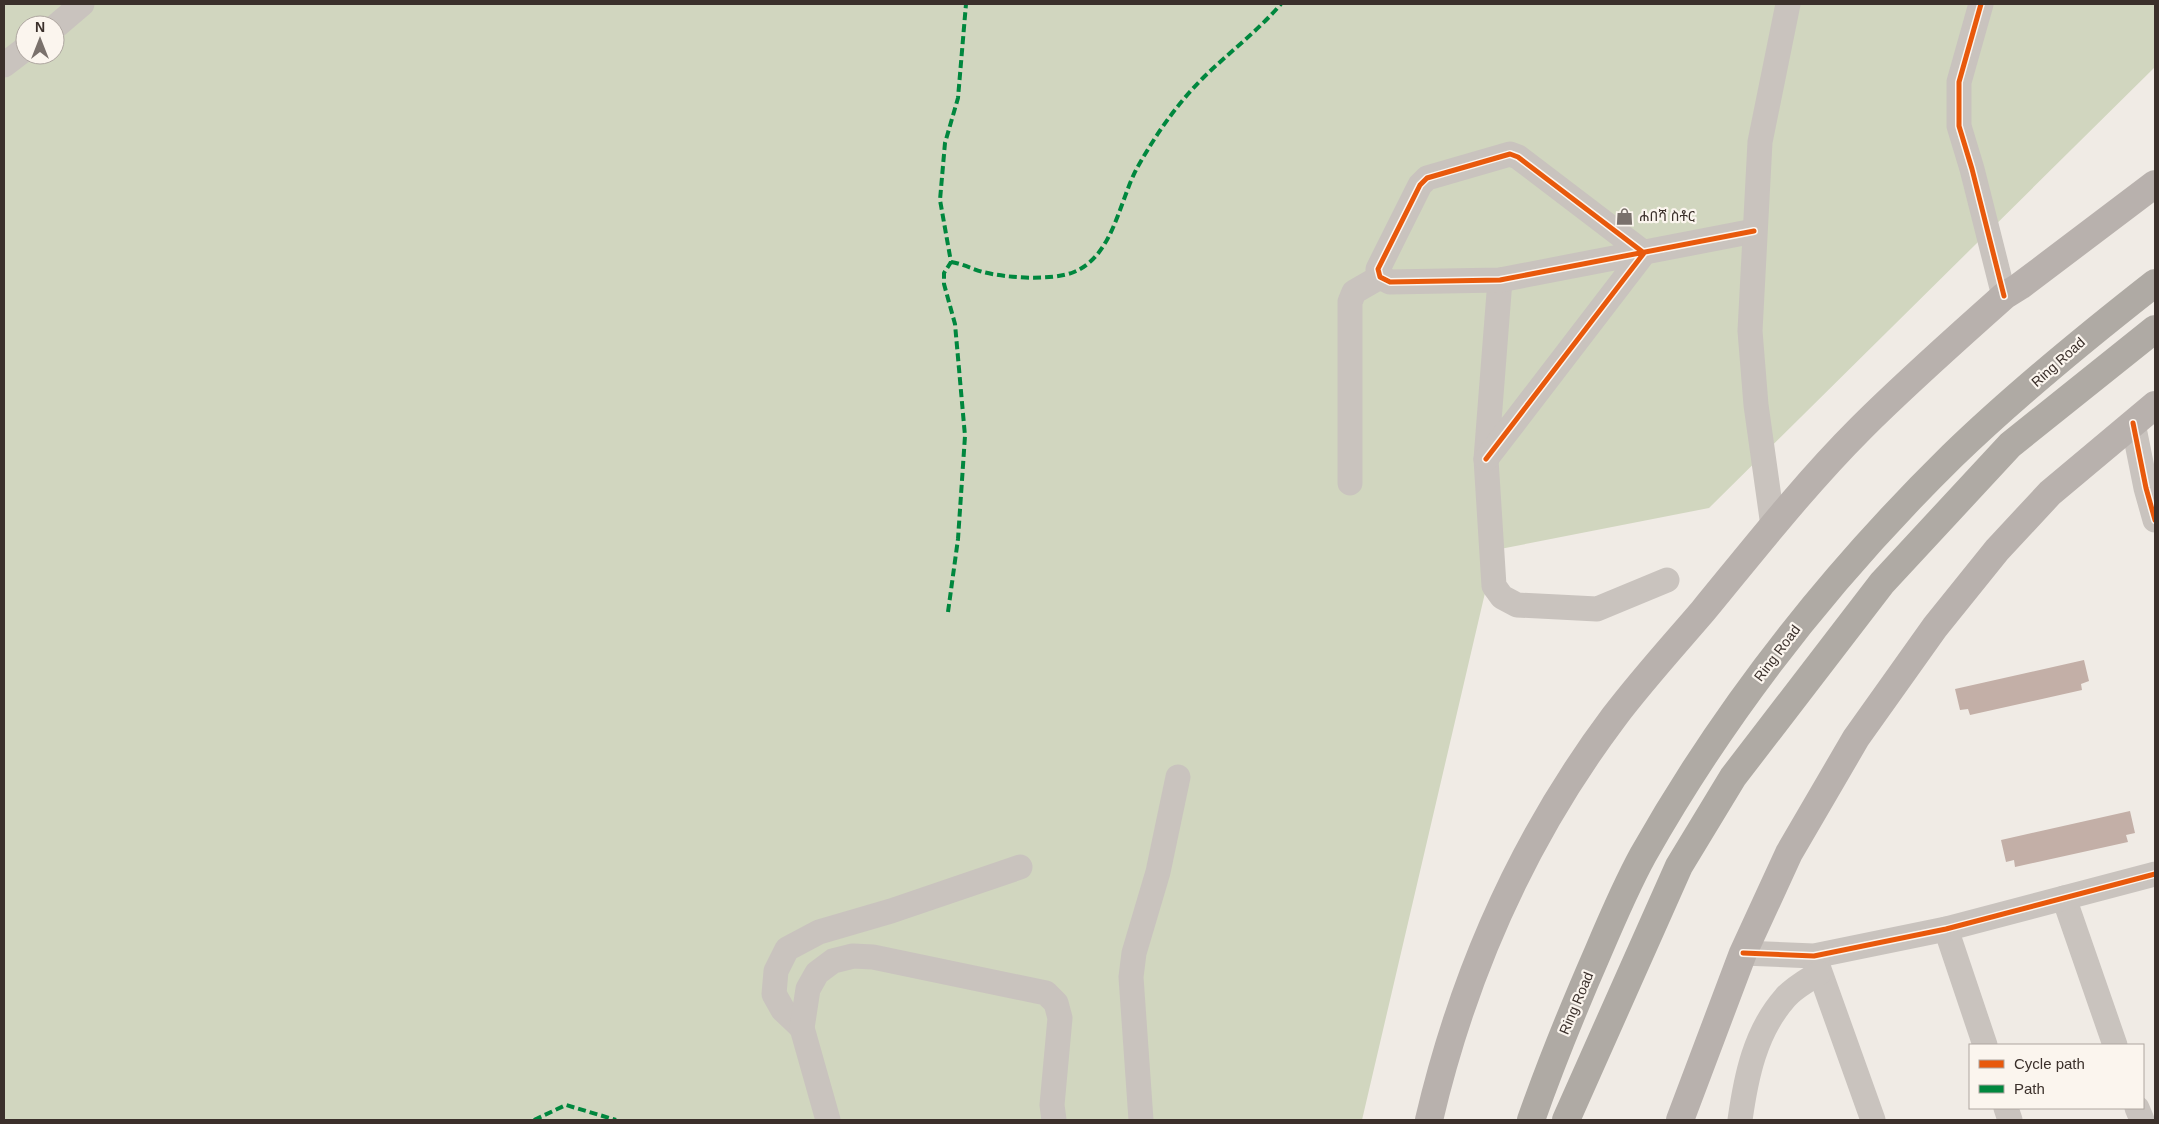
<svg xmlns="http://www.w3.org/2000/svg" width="2159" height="1124" font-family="Helvetica,'Noto Sans Ethiopic',sans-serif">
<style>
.green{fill:#d1d6bf;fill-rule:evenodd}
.building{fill:#c3afa7}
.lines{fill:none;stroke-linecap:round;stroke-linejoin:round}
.minor{stroke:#c9c3be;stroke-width:25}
.major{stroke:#b8b1ad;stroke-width:28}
.highway{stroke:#afaaa4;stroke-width:28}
.quiet{stroke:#00873e;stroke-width:4;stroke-dasharray:8 4;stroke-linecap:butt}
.cycleway-casing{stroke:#fbf5ee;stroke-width:8}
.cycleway{stroke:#e8590c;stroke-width:5}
.labels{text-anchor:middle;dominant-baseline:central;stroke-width:4.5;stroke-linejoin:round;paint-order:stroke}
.poi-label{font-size:14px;fill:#3b302b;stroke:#fbf5ee;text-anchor:start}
.street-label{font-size:14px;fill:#3b302b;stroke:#fbf5ee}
</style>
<rect width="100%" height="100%" fill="#f0ebe5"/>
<path class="green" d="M4 4H2155V67L1709 508 1495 550 1362 1120H4ZM25 25H55V55H25Z"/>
<g class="building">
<path d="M2084 660 2089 681 2081 684 2082 690 1970 715 1968 709 1960 710 1955 689Z"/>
<path d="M2130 811 2135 833 2126 835 2128 842 2015 867 2014 860 2006 862 2001 840Z"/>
</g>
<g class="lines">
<g class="minor">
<path d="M1981 4 1959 82V126L1972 169 2004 296"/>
<path d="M55 27 82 4"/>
<path d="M4 65 25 49"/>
<path d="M1500 280 1486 459 1494 586 1502 597 1517 605 1597 609 1667 580"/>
<path d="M2133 423 2146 488 2155 520"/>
<path d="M1486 459 1644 253 1518 157 1510 154 1427 178 1420 185 1378 269 1380 277 1390 282 1500 280 1754 231"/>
<path d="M1350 483V302L1354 292 1380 277"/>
<path d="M1773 526 1756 405 1750 331 1760 142 1788 4"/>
<path d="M2064 898 2115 1045"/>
<path d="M1946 929 1985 1045"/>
<path d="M1743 953 1814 956 1946 929 2155 874"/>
<path d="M1815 958 1873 1120"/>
<path d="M802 1028 783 1010 774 994 776 971 787 949 819 932 891 911 1020 867"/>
<path d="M2006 1108 2010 1120"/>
<path d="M2137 1108 2142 1120"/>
<path d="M828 1120 802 1028 808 989 817 973 833 961 853 956 873 957 1046 993 1056 1003 1060 1018 1052 1105 1054 1120"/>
<path d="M1141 1120 1131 977 1134 953 1158 872 1178 777"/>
<path d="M1740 1120C1746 1077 1755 1032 1785 998 1793 988 1808 980 1819 973"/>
</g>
<g class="major">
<path d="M1429 1120C1463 975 1524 837 1614 717 1642 680 1673 646 1703 611 1754 549 1804 485 1861 428 1907 382 1956 339 2004 296L2020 286 2155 184"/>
<path d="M1680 1120 1743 953 1789 853 1856 738 1935 627 1997 550 2050 493 2155 405"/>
</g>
<g class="highway">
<path d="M1531 1120C1551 1063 1574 1007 1598 952 1612 919 1626 886 1643 855 1726 708 1832 574 1952 456 2016 394 2086 337 2155 283"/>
<path d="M1566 1120 1679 866 1733 777 1882 583 2010 445 2155 329"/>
</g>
<g class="quiet">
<path d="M951 262C963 264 972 269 983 272 1006 278 1052 281 1074 272 1113 256 1119 202 1137 168 1155 136 1176 105 1202 79 1228 53 1257 32 1281 4"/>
<path d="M948 612 958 539 965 436 955 324 944 284V273L951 262 940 200 945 143 958 98 966 4"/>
<path d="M534 1120 566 1105 616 1120"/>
</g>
<defs>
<g id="cycleway">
<path d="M1981 4 1959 82V126L1972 169 2004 296"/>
<path d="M2133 423 2146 488 2155 520"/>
<path d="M1486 459 1644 253 1518 157 1510 154 1427 178 1420 185 1378 269 1380 277 1390 282 1500 280 1754 231"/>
<path d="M1743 953 1814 956 1946 929 2155 874"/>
</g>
</defs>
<use href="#cycleway" class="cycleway-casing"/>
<use href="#cycleway" class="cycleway"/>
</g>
<defs>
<symbol id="shop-bare" viewBox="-9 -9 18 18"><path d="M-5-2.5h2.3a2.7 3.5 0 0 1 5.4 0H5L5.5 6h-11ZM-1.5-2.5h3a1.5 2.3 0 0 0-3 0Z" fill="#7a716c" stroke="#fbf5ee" stroke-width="2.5" paint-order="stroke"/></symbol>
</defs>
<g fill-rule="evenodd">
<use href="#shop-bare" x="1612" y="204" width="25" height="25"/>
</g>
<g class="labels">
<g class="poi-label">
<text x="1639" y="216">ሐበሻ ስቶር</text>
</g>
<g class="street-label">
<text transform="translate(2058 362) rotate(-42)">Ring Road</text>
<text transform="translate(1777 653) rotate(-53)">Ring Road</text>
<text transform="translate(1576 1003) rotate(-67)">Ring Road</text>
</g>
</g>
<rect width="2159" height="1124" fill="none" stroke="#3b302b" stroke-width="10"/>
<rect x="1969" y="1044" width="175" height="65" fill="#fbf5ee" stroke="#aea6a0"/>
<rect x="1979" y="1060" width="25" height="8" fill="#e8590c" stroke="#aea6a0"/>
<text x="2014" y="1069" font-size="15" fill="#3b302b">Cycle path</text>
<rect x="1979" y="1085" width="25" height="8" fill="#00873e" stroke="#aea6a0"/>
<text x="2014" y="1094" font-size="15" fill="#3b302b">Path</text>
<g transform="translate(40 40)"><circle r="24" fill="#fbf5ee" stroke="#aea6a0"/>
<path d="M0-4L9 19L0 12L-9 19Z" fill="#7a716c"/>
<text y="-8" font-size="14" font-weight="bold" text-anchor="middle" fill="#3b302b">N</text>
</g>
</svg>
